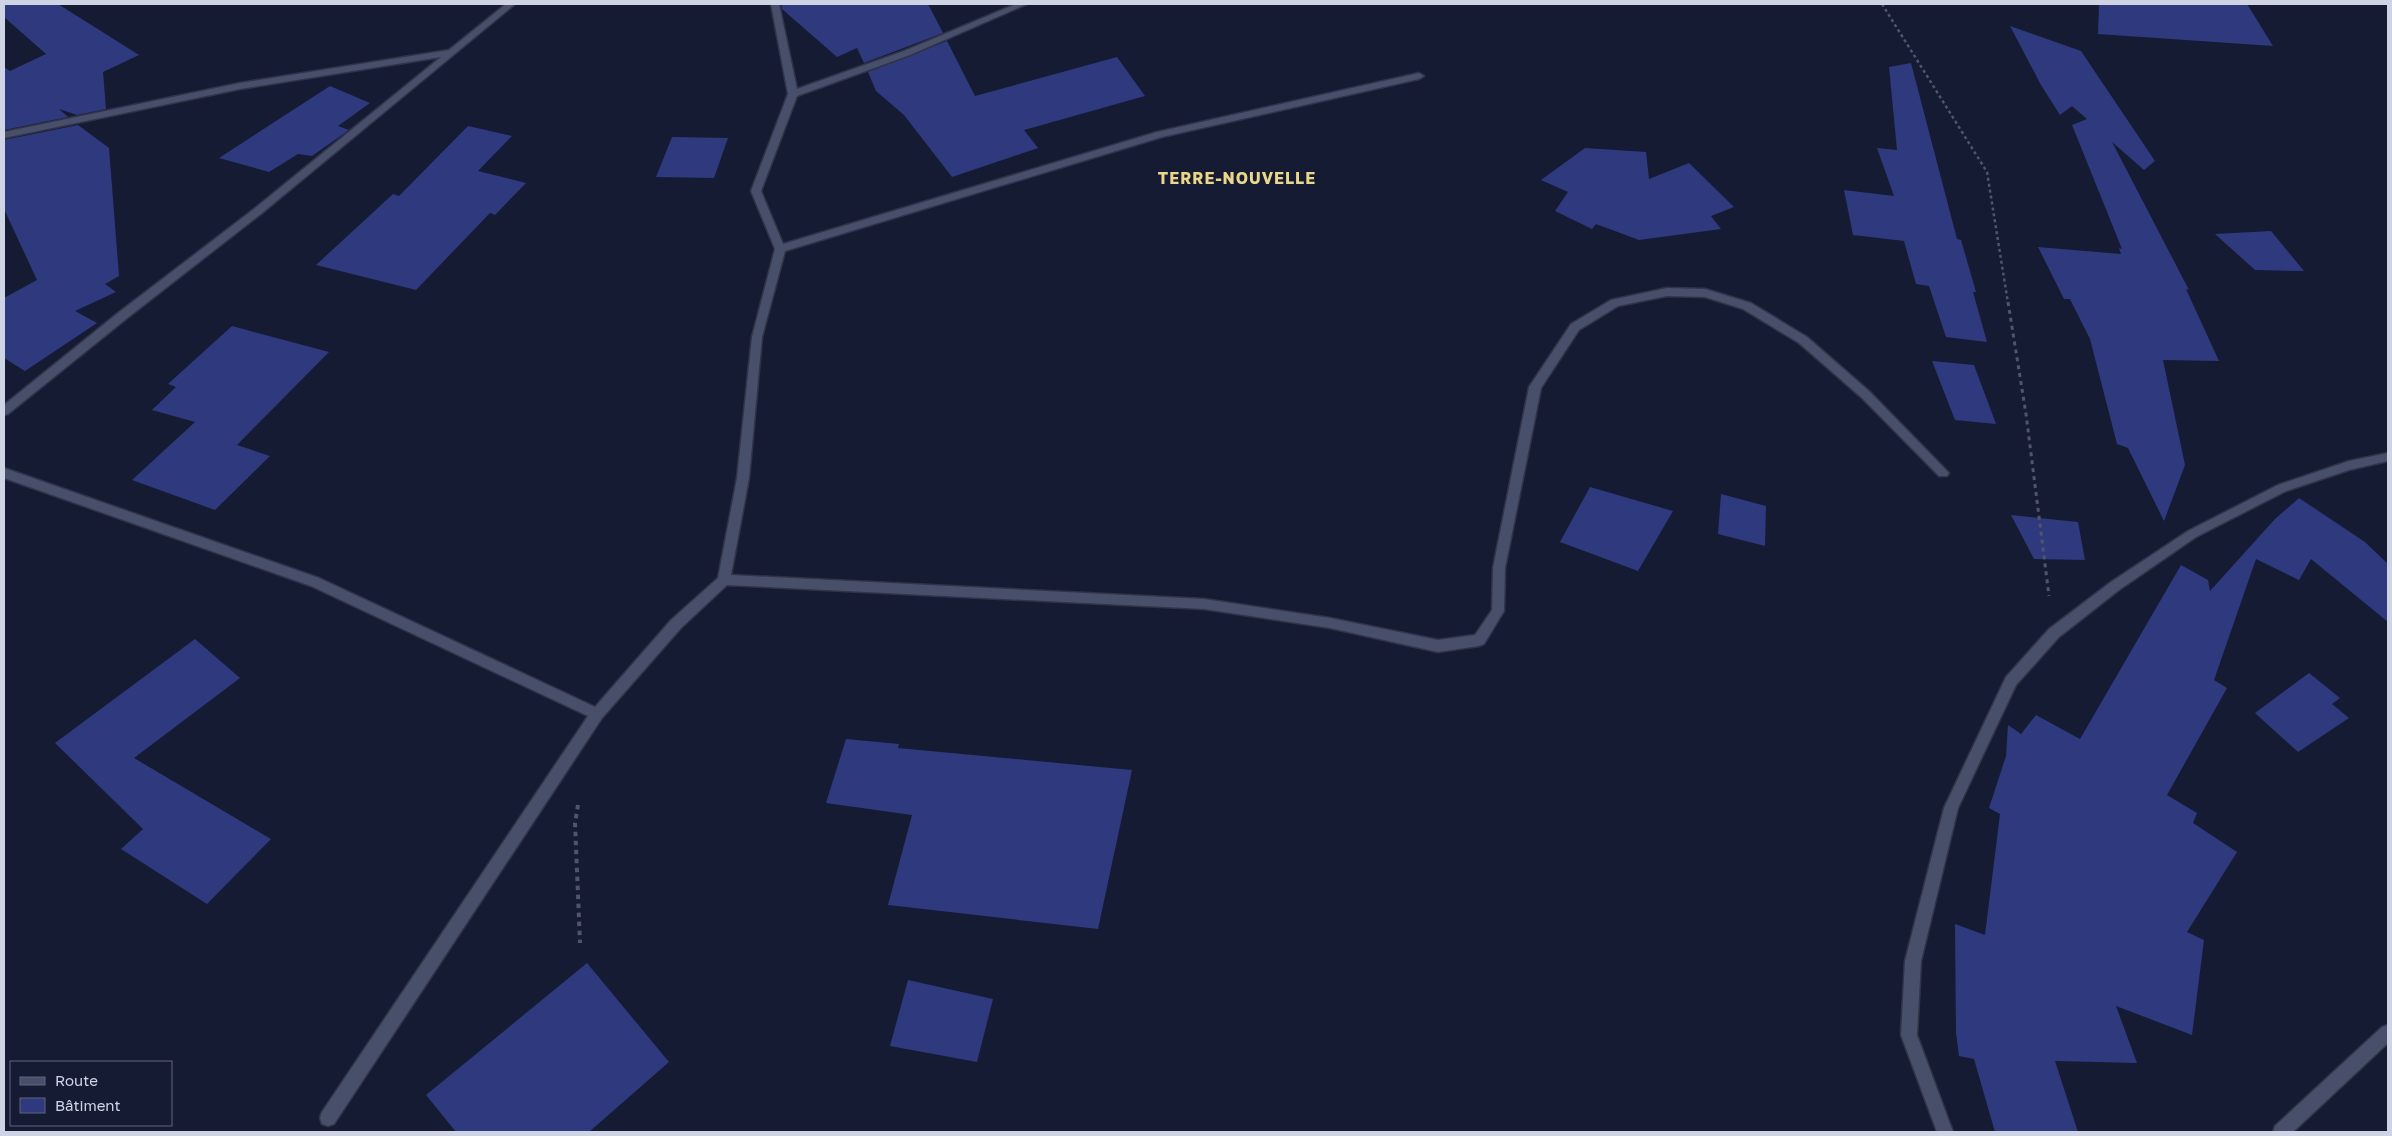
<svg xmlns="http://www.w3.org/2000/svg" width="2392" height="1136" font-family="'Golos Text',sans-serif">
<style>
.building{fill:#2e397e}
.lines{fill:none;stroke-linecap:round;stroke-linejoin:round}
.minor-casing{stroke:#313347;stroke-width:3}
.path-far2{stroke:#50556c;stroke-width:2.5;stroke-dasharray:3 3;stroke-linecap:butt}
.path-far1{stroke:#50556c;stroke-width:3;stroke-dasharray:4 4;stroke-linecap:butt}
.path{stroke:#50556c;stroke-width:4;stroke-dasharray:4.5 4.5;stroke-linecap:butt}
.minor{fill:#474f6b;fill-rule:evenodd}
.labels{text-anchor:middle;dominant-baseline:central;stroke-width:4;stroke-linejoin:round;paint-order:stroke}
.far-district-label{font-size:16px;font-weight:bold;letter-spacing:1px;fill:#ead789;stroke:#161b34}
</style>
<rect width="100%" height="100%" fill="#161b34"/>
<g class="building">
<path d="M4 4H58L139 55 103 72 106 109 77 115 59 109 68 117 4 130V67L10 71 46 54 4 17Z"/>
<path d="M781 4H928L943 33 864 63 857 48 837 57 782 9Z"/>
<path d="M2099 4H2247L2273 46 2098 34Z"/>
<path d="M2010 26 2081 51 2155 161 2144 170 2112 142 2189 290 2186 289 2219 361 2163 360 2185 465 2164 521 2128 448 2117 444 2090 339 2070 299H2064L2038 247 2121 254 2119 248 2122 249 2072 125 2087 119 2072 106 2060 115 2041 85Z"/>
<path d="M947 41 975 96 1117 57 1145 96 1024 130 1038 148 952 177 904 115 876 91 868 72Z"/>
<path d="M1911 63 1957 239 1961 240 1976 292H1973L1987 342 1946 337 1929 286 1916 284 1904 241 1853 235 1844 190 1894 196 1877 148 1897 150 1889 67Z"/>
<path d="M330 86 370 103 338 126 349 130 312 156 298 154 269 172 219 158Z"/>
<path d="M78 125 109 148 119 276 105 284 116 292 75 311 97 323 25 371 4 358V298L37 280 4 209V140Z"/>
<path d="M468 126 512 136 478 171 526 183 495 215 490 213 416 290 316 265 393 194 399 196Z"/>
<path d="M672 137 728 138 714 178 656 177Z"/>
<path d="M1585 148 1646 152 1649 179 1689 163 1734 207 1711 216 1721 229 1639 240 1596 224 1592 229 1555 211 1568 192 1541 180Z"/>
<path d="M2271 231 2304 271 2255 270 2215 234Z"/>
<path d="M232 326 329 352 237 445 270 456 215 510 132 480 195 422 152 410 176 387 168 384Z"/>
<path d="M1932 361 1974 365 1996 424 1955 420Z"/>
<path d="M1590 487 1673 511 1638 571 1560 542Z"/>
<path d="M1721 494 1766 506 1765 546 1718 534Z"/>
<path d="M2299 498 2365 542 2388 564V622L2311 559 2299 580 2256 559 2214 680 2227 688 2167 795 2197 813 2193 823 2237 852 2187 932 2204 940 2192 1035 2116 1006 2137 1063 2055 1061 2078 1132H1995L1974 1059 1959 1056 1956 1033 1955 924 1985 935 2000 814 1989 808 2006 756 2008 725 2021 734 2036 715 2080 739 2181 565 2208 580 2210 591 2275 519Z"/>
<path d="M2011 515 2078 522 2085 560 2034 559Z"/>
<path d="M195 639 240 678 134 758 271 839 207 904 121 849 143 829 55 743Z"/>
<path d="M2309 673 2340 698 2332 704 2349 718 2298 752 2255 713Z"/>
<path d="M846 739 899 744 898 748 1132 770 1098 929 888 905 912 815 826 803Z"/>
<path d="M587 963 669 1062 589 1132H456L426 1095Z"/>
<path d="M908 980 993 999 977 1062 890 1046Z"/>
</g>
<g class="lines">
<defs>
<g id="minor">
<path d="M506 4H515L262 213 126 319 8 414 4 415V405L118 313 254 209 441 57 240 89 4 138V132L240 83 449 50Z"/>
<path d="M771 4H779L797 89 904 51 1016 4H1027L910 55 797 96 761 191 783 244 1157 132 1419 73 1424 76 1419 79 1162 137 785 251 762 337 749 478 731 575 1204 599 1330 618 1438 640 1475 635 1492 610 1493 568 1529 387 1571 324 1611 300 1667 288 1705 289 1751 303 1807 337 1870 392 1949 473 1947 476H1939L1862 398 1799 343 1743 309 1705 297 1667 296 1618 306 1579 330 1541 388 1505 568 1504 611 1484 644 1479 646 1438 652 1330 628 1204 609 727 585 681 628 602 718 334 1124 328 1126 322 1124 320 1118 322 1112 588 716 311 586 4 478V468L319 578 595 707 671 620 718 578 737 478 752 337 775 249 751 191 788 94Z"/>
<path d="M2388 453V461L2349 470 2286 491 2196 537 2119 590 2059 637 2016 685 1958 808 1921 961 1917 1035 1953 1132H1937L1901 1035 1905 961 1944 808 2006 677 2049 629 2111 582 2188 531 2278 485 2349 461Z"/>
<path d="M2388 1025V1043L2293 1132H2273L2275 1126 2382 1027Z"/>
</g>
</defs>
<use href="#minor" class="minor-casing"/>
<path class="path-far2" d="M1882 4 1987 172 2008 303"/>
<path class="path-far1" d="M2008 302 2026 414 2049 596"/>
<path class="path" d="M578 805 575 823 580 943"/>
<use href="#minor" class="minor"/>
</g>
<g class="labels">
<g class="far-district-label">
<text x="1237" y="178">TERRE-NOUVELLE</text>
</g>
</g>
<rect width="2392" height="1136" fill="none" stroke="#cfd4e5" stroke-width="10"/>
<rect x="10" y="1061" width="162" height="65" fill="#161b34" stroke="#60657b"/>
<rect x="20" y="1077" width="25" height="8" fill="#474f6b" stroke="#60657b"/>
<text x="55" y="1086" font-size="15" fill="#cfd4e5">Route</text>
<rect x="20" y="1098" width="25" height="15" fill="#2e397e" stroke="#60657b"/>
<text x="55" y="1111" font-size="15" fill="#cfd4e5">Bâtiment</text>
</svg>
